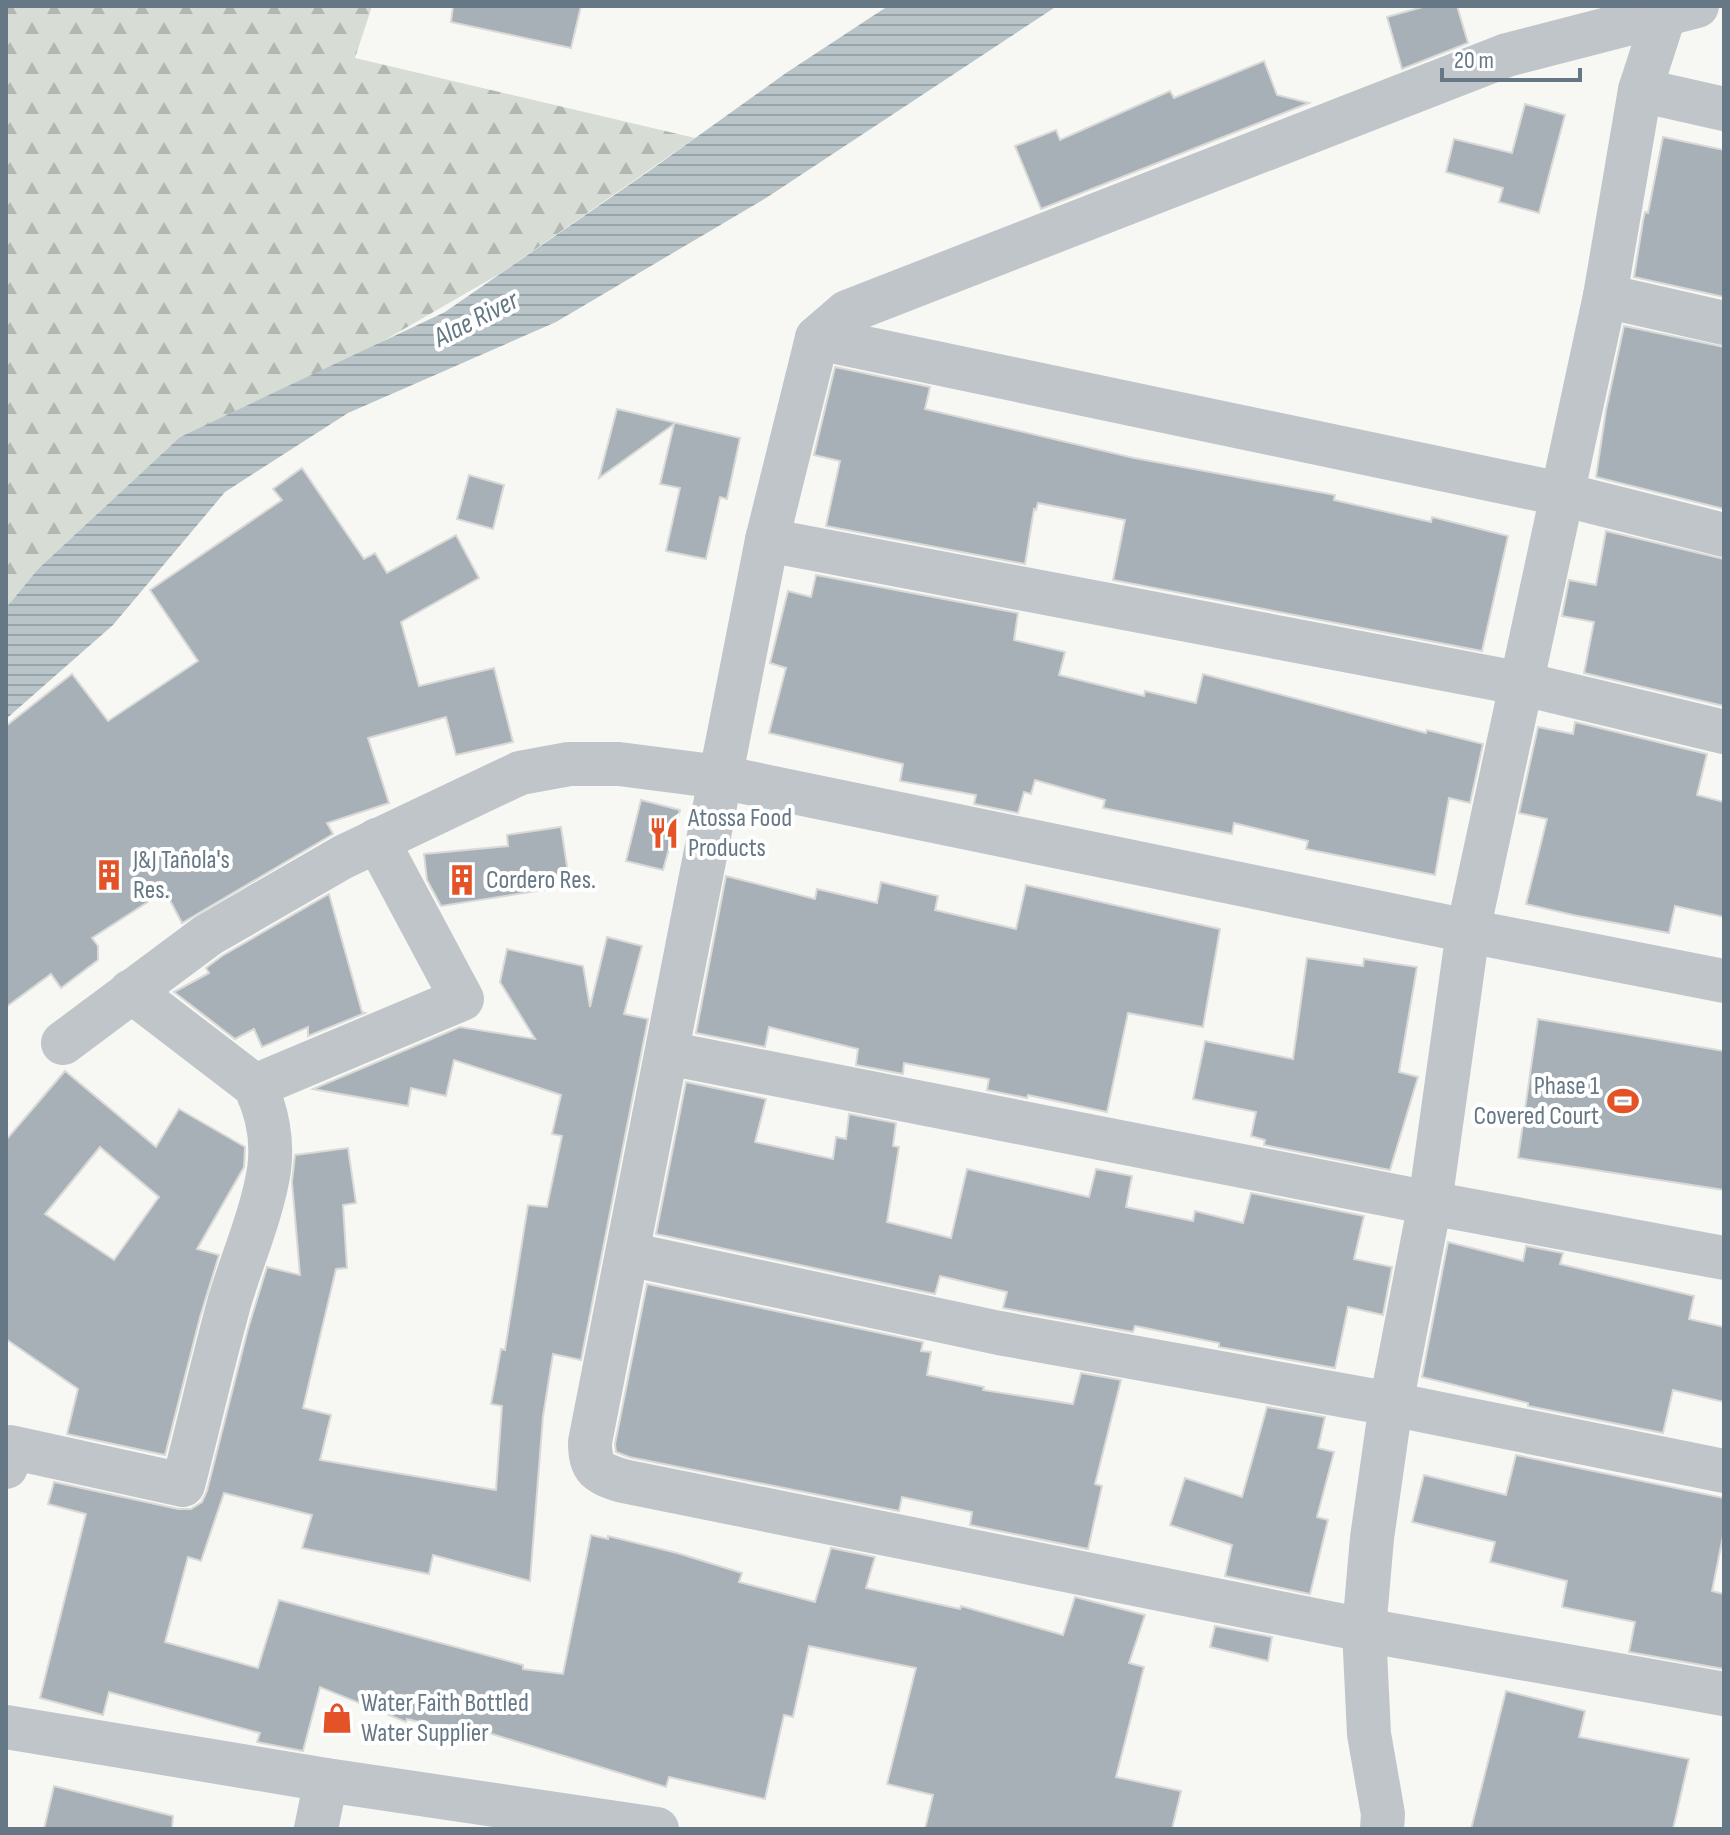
<svg xmlns="http://www.w3.org/2000/svg" width="1730" height="1835" font-family="'Sofia Sans Condensed',sans-serif">
<style>
.forest{fill:url(#forest-firs)}
.water{fill:url(#water-rules)}
.building{fill:#a7b0b6;stroke:#d9d9d7;stroke-width:2;fill-rule:evenodd}
.lines{fill:none;stroke-linecap:round;stroke-linejoin:round}
.street{stroke:#c0c5c9;stroke-width:44}
.labels{text-anchor:middle;dominant-baseline:central;stroke-width:8;stroke-linejoin:round;paint-order:stroke}
.poi-label{font-size:26px;fill:#667886;stroke:#fff;text-anchor:start}
.water-label{font-size:28px;font-style:italic;fill:#627982;stroke:#fff}
</style>
<defs>
<pattern id="forest-firs" width="22" height="20" patternUnits="userSpaceOnUse" patternTransform="scale(2)"><rect width="22" height="20" fill="#d7dcd4"/><path d="M5 1l3.5 6h-7zM16 11l3.5 6h-7z" fill="#b2b7b2"/></pattern>
<pattern id="water-rules" width="6" height="5" patternUnits="userSpaceOnUse" patternTransform="scale(2)"><rect width="6" height="5" fill="#b8c4c8"/><path d="M0 2.5h6" fill="none" stroke="#99a4a8"/></pattern>
</defs>
<rect width="100%" height="100%" fill="#f7f7f4"/>
<path class="forest" d="M6 6H372L355 58 695 138 501 273 364 352 180 437 38 569 6 608Z"/>
<path class="water" d="M888 6H1057L766 198 556 322 348 413 225 492 113 625 6 719V608L38 569 180 437 445 312 652 169 786 73Z"/>
<g class="building">
<path d="M453 6H581L571 48 451 22Z"/>
<path d="M1426 6H1457L1468 43 1402 69 1387 17Z"/>
<path d="M1264 61 1277 95 1309 103 1041 209 1015 146 1056 130 1060 140 1170 91 1174 98Z"/>
<path d="M1525 104 1565 115 1539 213 1499 202 1503 188 1446 172 1454 139 1512 153Z"/>
<path d="M1663 137 1724 150V297L1634 277 1643 221 1645 212 1648 213Z"/>
<path d="M1624 326 1724 347V509L1596 477 1606 410Z"/>
<path d="M835 367 930 387 925 409 1134 458 1335 495 1334 500 1431 522 1432 517 1508 536 1482 651 1113 580 1125 520 1038 503 1036 510 1034 509 1025 564 826 526 840 461 814 455Z"/>
<path d="M617 409 740 438 727 499 720 497 706 559 666 551 680 488 660 484 674 424 599 478Z"/>
<path d="M302 468 364 559 375 553 387 573 456 535 479 578 401 622 419 686 494 668 513 742 456 755 446 717 368 738 389 803 327 823 333 834 182 923 165 891 92 938 98 946V960L61 988 51 974 6 1007V726L72 674 108 721 198 661 150 590 282 500 273 489Z"/>
<path d="M469 475 504 485 493 529 457 519Z"/>
<path d="M1606 531 1724 559V706L1584 673 1594 622 1562 616 1569 580 1596 585Z"/>
<path d="M816 575 1018 613 1014 640 1065 652 1059 675 1144 696 1145 691 1196 703 1203 674 1426 733 1427 730 1483 744 1470 803 1449 798 1435 875 1306 849 1308 841 1234 823 1232 834 1103 808 1105 800 1035 780 1031 794 1024 792 1018 813 974 804 976 795 900 781 903 764 769 733 786 668 770 663 788 591 811 597Z"/>
<path d="M1575 722 1707 754 1697 795 1724 802V917L1675 906 1669 933 1573 915 1526 904 1547 819 1519 813 1538 727 1573 734Z"/>
<path d="M641 800 680 810 663 870 626 861Z"/>
<path d="M561 827 570 886 441 906 427 880 424 854 508 846 507 835Z"/>
<path d="M726 876 815 899 817 889 877 903 881 882 938 896 935 910 1016 929 1026 885 1220 929 1203 1027 1128 1013 1107 1112 1028 1095 1027 1098 987 1090 989 1079 904 1063 903 1074 856 1065 858 1049 769 1027 765 1047 696 1033Z"/>
<path d="M329 894 362 1012 365 1013 308 1036V1027L262 1047 254 1029 235 1039 174 992 209 973 206 968 222 956Z"/>
<path d="M607 937 642 946 624 1014 648 1019 581 1360 553 1354 543 1416 530 1581 433 1555 429 1574 302 1548 312 1515 224 1493 201 1561 188 1557 165 1642 258 1668 279 1600 523 1665V1669L563 1674 591 1535 608 1539V1536L677 1553 742 1573 739 1582 815 1602 831 1548 875 1557 866 1588 960 1609 961 1606 1063 1635 1075 1597 1145 1615 1129 1663 1144 1667 1116 1777 1181 1791 1172 1829H925L933 1795 887 1784 916 1668 809 1646 793 1717 784 1715 765 1799 669 1777 666 1787 479 1730 477 1736 407 1719 406 1722 320 1687 303 1751 257 1742 260 1733 109 1692 103 1715 40 1698 86 1514 48 1504 54 1482 178 1509H191L202 1502 207 1491 248 1329 267 1267 300 1275 292 1182 295 1155 348 1148 356 1203 343 1205 347 1268 336 1269 303 1408 331 1415 320 1460 496 1490 502 1406 491 1404 501 1349 505 1350 528 1205 547 1207 562 1136 552 1134 561 1095 454 1060 446 1096 411 1088 408 1106 313 1089 460 1027 535 1039 500 982 507 949 583 966 590 1007Z"/>
<path d="M1307 958 1363 966 1364 959 1417 967 1399 1072 1418 1077 1390 1170 1264 1145 1265 1140 1251 1136 1256 1112 1193 1099 1205 1041 1293 1059Z"/>
<path d="M1538 1019 1724 1051V1190L1518 1158Z"/>
<path d="M65 1071 156 1147 179 1109 245 1147 244 1167 197 1249 219 1255 200 1317 165 1455 67 1434 78 1389 6 1339V1140ZM100 1147 159 1197 114 1260 45 1214Z"/>
<path d="M686 1082 766 1099 755 1142 833 1159 836 1137 846 1139 849 1114 896 1123 893 1146 899 1147 887 1222 951 1238 967 1169 1089 1197 1096 1169 1132 1176 1126 1207 1193 1221 1195 1211 1243 1223 1251 1193 1364 1216 1354 1259 1392 1267 1383 1315 1348 1307 1335 1368 1219 1347V1343L1135 1326 1133 1332 1003 1308 1007 1292 940 1276 935 1294 656 1234Z"/>
<path d="M1448 1242 1523 1261 1526 1246 1563 1253 1560 1264 1694 1296 1689 1319 1724 1327V1402L1673 1390 1663 1433 1528 1406V1403L1422 1377Z"/>
<path d="M647 1284 923 1342 921 1351 931 1352 927 1375 984 1387 983 1390 1073 1404 1081 1373 1121 1380 1095 1484 1102 1486 1088 1549 970 1525 972 1512 902 1497 899 1511 629 1457 616 1452 615 1444Z"/>
<path d="M1267 1407 1325 1417 1318 1448 1334 1452 1317 1517 1328 1520 1310 1594 1225 1576 1232 1545 1170 1525 1185 1478 1242 1497Z"/>
<path d="M1516 1455 1724 1498V1531L1712 1591 1724 1594V1669L1629 1652 1635 1622 1562 1607 1567 1581 1490 1562 1495 1542 1412 1522 1424 1475 1506 1495Z"/>
<path d="M1215 1626 1272 1637 1268 1661 1210 1647Z"/>
<path d="M1506 1691 1585 1711 1579 1737 1689 1759 1673 1829H1471Z"/>
<path d="M54 1786 173 1816 172 1829H44Z"/>
</g>
<g class="lines">
<g class="street">
<path d="M1697 6 1507 55 847 312 817 338 767 540 590 1442C590 1470 598 1473 623 1481L1364 1630 1724 1694"/>
<path d="M1640 90 1724 109"/>
<path d="M1605 296 1724 323"/>
<path d="M817 338 1561 494 1724 535"/>
<path d="M767 540 1523 684 1724 732"/>
<path d="M63 1043 208 935 343 857 520 773 569 764H619L720 777 1468 931 1724 981"/>
<path d="M667 1053 1430 1203 1724 1258"/>
<path d="M255 1086 462 999 377 840"/>
<path d="M628 1254 999 1333 1391 1404 1724 1471"/>
<path d="M6 1467 10 1447 183 1485C199 1424 213 1361 230 1300 243 1257 262 1214 269 1170 273 1141 267 1111 255 1086L131 991"/>
<path d="M6 1727 326 1780 657 1829"/>
<path d="M316 1829 326 1780"/>
<path d="M1382 1829 1383 1814 1369 1734 1364 1630 1372 1538 1391 1404 1430 1203 1468 931 1605 296 1640 90 1665 13"/>
</g>
</g>
<defs>
<symbol id="restaurant-bare" viewBox="-9 -9 18 18"><path d="M-5-6h1v4h1v-4h1v4h1v-4h1v5L-1.5 .5V6h-2V.5L-5-1ZM5-6V6H3V1.5H1.5Q1.5-4 5-6Z" fill="#e45228" stroke="#fff" stroke-width="2.5" paint-order="stroke"/></symbol>
<symbol id="building-bare" viewBox="-9 -9 18 18"><path d="M-4-6H4V6H1V3H-1V6H-4ZM-2.5-4.3h1.7v1.8h-1.7ZM.8-4.3h1.7v1.8H.8ZM-2.5-1h1.7V.8h-1.7ZM.8-1h1.7V.8H.8Z" fill="#e45228" stroke="#fff" stroke-width="2.5" paint-order="stroke"/></symbol>
<symbol id="stadium-bare" viewBox="-9 -9 18 18"><path d="M0-5a6.5 5 0 1 0 0 10a6.5 5 0 1 0 0-10ZM-3.5-1.8h7v3.6h-7Z" fill="#e45228" stroke="#fff" stroke-width="2.5" paint-order="stroke"/></symbol>
<symbol id="shop-bare" viewBox="-9 -9 18 18"><path d="M-5-2.5h2.3a2.7 3.5 0 0 1 5.4 0H5L5.5 6h-11ZM-1.5-2.5h3a1.5 2.3 0 0 0-3 0Z" fill="#e45228" stroke="#fff" stroke-width="2.5" paint-order="stroke"/></symbol>
</defs>
<g fill-rule="evenodd">
<use href="#restaurant-bare" x="642" y="811" width="44" height="44"/>
<use href="#building-bare" x="87" y="853" width="44" height="44"/>
<use href="#building-bare" x="440" y="858" width="44" height="44"/>
<use href="#stadium-bare" x="1601" y="1079" width="44" height="44"/>
<use href="#shop-bare" x="315" y="1696" width="44" height="44"/>
</g>
<g class="labels">
<g class="poi-label">
<text x="688" y="818">Atossa Food<tspan x="688" dy="30">Products</tspan></text>
<text x="133" y="860">J&amp;J Tañola's<tspan x="133" dy="30">Res.</tspan></text>
<text x="486" y="880">Cordero Res.</text>
<text x="1599" y="1086" text-anchor="end">Phase 1<tspan x="1599" dy="30">Covered Court</tspan></text>
<text x="361" y="1703">Water Faith Bottled<tspan x="361" dy="30">Water Supplier</tspan></text>
</g>
<g class="water-label">
<text transform="translate(476 319) rotate(-27)">Alae River</text>
</g>
</g>
<rect width="1730" height="1835" fill="none" stroke="#667886" stroke-width="16"/>
<path d="M1442 68v12h138v-12" fill="none" stroke="#667886" stroke-width="4"/>
<text x="1454" y="68" font-size="24" fill="#667886" stroke="#ffffff" stroke-width="6" paint-order="stroke">20 m</text>
</svg>
